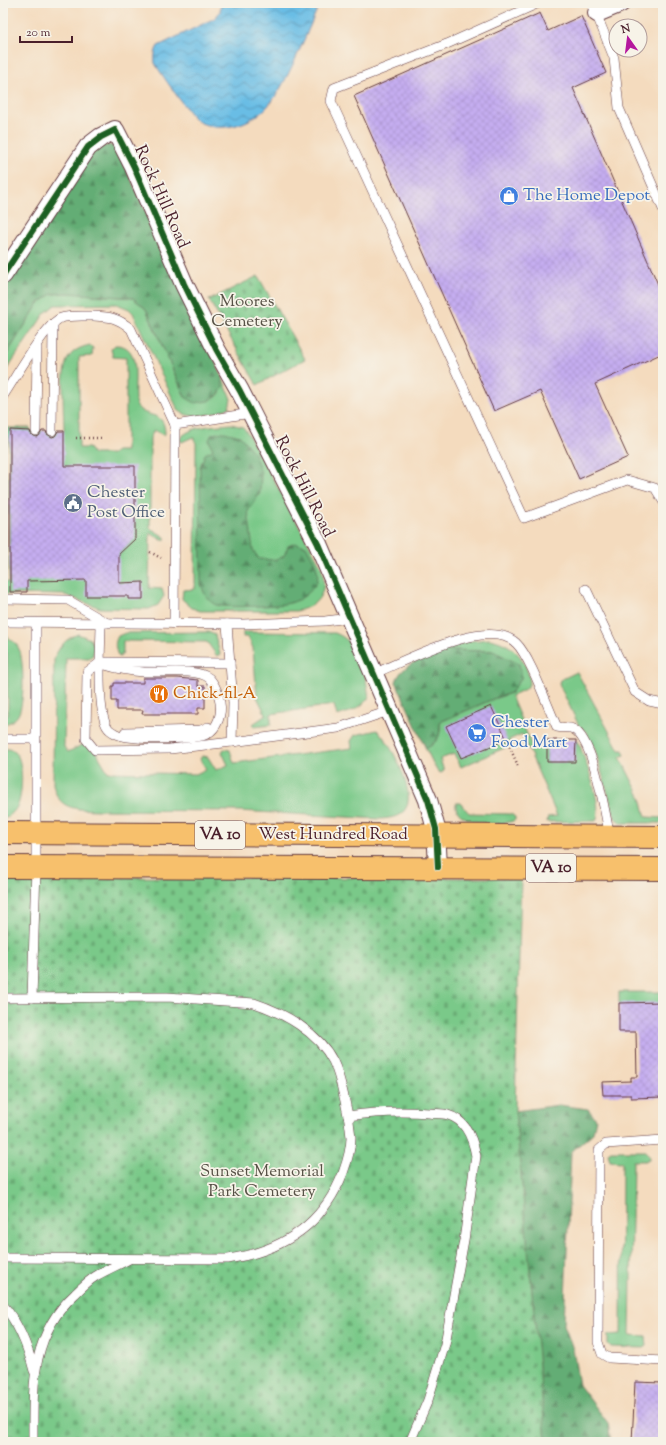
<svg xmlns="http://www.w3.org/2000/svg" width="666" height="1445" font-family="'Sorts Mill Goudy',serif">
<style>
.grass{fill:#7ac989;stroke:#62745a}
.forest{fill:url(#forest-firs);stroke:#566650}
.cemetery{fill:url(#cemetery-stones);stroke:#62745a}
.water{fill:url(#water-waves);stroke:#5a6e88}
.building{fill:url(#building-cross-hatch)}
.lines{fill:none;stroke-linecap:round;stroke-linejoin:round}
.service-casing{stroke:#643b41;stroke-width:10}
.minor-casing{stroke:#643b41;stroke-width:20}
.primary-casing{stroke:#643b41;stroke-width:24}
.path{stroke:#643b41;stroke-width:2.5;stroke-dasharray:1 3;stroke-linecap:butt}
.service{stroke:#fff;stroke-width:9}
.minor{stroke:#fff;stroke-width:18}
.primary{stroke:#f7c06c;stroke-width:22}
.cycleway-casing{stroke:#f7f3e8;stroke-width:8}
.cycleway{stroke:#1b5e20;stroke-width:6}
.labels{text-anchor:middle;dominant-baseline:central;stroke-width:3.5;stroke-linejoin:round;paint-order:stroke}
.shield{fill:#f7f3e8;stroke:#7e5f64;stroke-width:1}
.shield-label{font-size:16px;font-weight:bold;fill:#4a1f2b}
.shop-label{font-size:17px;fill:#366cbe;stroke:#f7f3e8;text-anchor:start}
.street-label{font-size:17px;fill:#4a1f2b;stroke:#f7f3e8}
.park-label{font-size:17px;fill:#585247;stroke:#f7f3e8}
.service-label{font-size:17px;fill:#4e5e75;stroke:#f7f3e8;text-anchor:start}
.food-label{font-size:17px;fill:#c56008;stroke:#f7f3e8;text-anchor:start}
</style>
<defs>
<pattern id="forest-firs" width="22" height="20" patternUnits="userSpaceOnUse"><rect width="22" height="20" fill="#63ad75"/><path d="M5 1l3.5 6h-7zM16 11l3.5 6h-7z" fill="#548c60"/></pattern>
<pattern id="cemetery-stones" width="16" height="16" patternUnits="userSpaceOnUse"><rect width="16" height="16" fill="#7ac989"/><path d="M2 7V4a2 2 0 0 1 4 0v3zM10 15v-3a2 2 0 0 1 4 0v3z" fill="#6bac76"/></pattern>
<pattern id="water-waves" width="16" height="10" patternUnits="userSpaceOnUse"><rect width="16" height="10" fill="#69bde5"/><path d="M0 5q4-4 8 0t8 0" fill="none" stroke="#5899ba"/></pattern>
<pattern id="building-cross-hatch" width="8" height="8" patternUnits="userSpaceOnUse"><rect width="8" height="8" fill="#c5adf0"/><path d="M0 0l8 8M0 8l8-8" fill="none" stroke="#ab94ce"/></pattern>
</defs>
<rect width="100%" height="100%" fill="#f7f3e8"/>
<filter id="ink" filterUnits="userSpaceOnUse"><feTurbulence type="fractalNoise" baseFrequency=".025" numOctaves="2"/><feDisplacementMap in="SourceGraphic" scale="8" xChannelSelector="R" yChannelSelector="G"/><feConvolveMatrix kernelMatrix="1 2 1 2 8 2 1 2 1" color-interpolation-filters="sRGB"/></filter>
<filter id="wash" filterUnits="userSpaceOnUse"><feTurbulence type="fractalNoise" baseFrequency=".012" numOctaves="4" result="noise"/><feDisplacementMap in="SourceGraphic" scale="16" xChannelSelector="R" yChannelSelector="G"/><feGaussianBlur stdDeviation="0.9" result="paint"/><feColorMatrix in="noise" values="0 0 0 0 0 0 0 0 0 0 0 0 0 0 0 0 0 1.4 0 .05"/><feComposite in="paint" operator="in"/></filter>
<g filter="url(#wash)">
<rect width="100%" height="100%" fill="#f4dbbe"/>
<g class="grass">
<path d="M68 293 133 298 146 309 185 397C207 401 224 405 222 376L231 399 229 408C215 413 191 422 178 410L133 313 129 309 117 304 55 305 45 313 3 375V360L39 303 52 294Z"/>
<path d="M90 345 93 348 92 356 79 357V448H89L93 454H112L116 451H126V358L113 357 111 349 115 345C145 344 131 388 136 405 146 421 165 408 165 434L163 435 154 430 150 438V528L165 537V540H162L150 533 149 588 162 589 164 596 158 605 149 609 100 608 65 595 3 594V582H9V437L3 436V428H30L31 431H64C64 415 60 368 69 357 74 350 81 347 90 345Z"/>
<path d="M231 424 243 427 247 432 320 564C329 588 322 606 296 611H200L192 608 182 599 183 590 195 589 196 443 193 437 182 442 179 440C189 425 215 426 231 424Z"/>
<path d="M208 632 215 635 220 654 217 656 207 642 123 641V652L120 657 118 656C115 648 114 643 118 636L125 633Z"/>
<path d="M243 632 335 633C360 642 365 673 369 697 362 708 350 712 337 716L334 705 271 714V725L254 727 253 724 266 715 257 697 253 648 248 637H243Z"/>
<path d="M78 634 90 639 94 646 93 655 89 658H66L64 747 68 752 84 744 95 750 108 772 196 774 206 769 200 759 202 756 208 757 216 770 228 765 222 752 224 749 230 750 234 763 352 748 351 741 355 735 377 730C390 741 416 791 406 808 401 817 391 818 381 819L239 811 97 810C75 809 58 810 53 784L54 658C60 646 65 639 78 634Z"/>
<path d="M3 635C10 638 16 642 19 649 24 660 25 704 18 715 15 720 9 723 3 725V716L8 715 7 653 3 652Z"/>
<path d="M489 639C513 643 526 658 530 682L527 688 511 696 532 746 547 740V762H575L576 740 580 746C585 760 604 809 596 821L547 822 548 817 557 816 522 734 509 740 511 745 461 767 454 754 440 759 444 771 441 773 437 771 426 749C438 741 441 737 440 722L493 699 511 693 493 651 443 650 470 641Z"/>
<path d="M577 672 619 750H623L625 755 620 757 641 798 646 817 663 818V823H621L615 818 595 750 586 732 579 726 559 684 560 680Z"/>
<path d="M3 748C7 749 12 749 15 752 24 760 23 796 17 807 14 812 9 817 3 819Z"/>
<path d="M456 803H460L469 813 511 814 515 817V820C504 827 452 825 456 803Z"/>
<path d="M619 992H663V1032H654L619 1003Z"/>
<path d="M611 1151H645L649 1155V1159L645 1161H633L630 1335 646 1336 647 1346 644 1348 611 1347 608 1344V1335L621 1334 622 1162 610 1161 608 1153Z"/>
</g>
<g class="forest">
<path d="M109 145 116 147 222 376 223 388 217 396 208 401 195 403 185 397 146 309 133 298 68 293 52 294 39 303 3 360V287L89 155 99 147Z"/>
<path d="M224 432 240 436 254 453 261 473 260 493 248 511 253 550 259 559 276 560 284 556 288 546 295 543 306 546C311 556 322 571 316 583 312 592 299 601 290 603 279 606 222 609 214 604 206 599 204 593 201 584L200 467 205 454 213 450 209 440 212 434Z"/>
<path d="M443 650 493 651 519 664 522 677 511 693 493 699 440 722C440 737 439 740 426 749L396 682C400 664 428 657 443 650Z"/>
<path d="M559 1105 588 1109 596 1119 593 1133 571 1152 564 1325 573 1349 579 1385 608 1423 611 1442H546L515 1111Z"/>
</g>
<g class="cemetery">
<path d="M258 276 305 359 257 385 209 300Z"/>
<path d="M3 877 521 878 515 1111 546 1442H3Z"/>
</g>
<path class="water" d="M221 3H320C307 31 285 92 263 111 245 126 217 134 196 120 192 118 156 67 155 63 154 57 155 51 158 46L215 18 220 12Z"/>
<g id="blocks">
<g class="building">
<path d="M540 13 548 31 581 16 606 73 573 88 663 296V353L595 384 628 457 579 479 540 391 494 411 354 96Z"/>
<path d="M10 430 30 431 31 434 36 437 39 436 42 431H46L47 434 52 437 55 436 58 431H64V466H135V539L119 554V583L143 582V599H128V596H86V580L27 581V592H10Z"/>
<path d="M143 678H178L198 680V686H205V708H198V714H142L143 710H117V701H112V686H114V683H143Z"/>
<path d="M491 706 507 740 461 758 446 726Z"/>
<path d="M547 740H576L575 762H547Z"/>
<path d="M663 1002V1097L631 1098V1095H603L602 1082 631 1081V1077H637L636 1032H619V1003Z"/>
<path d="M635 1382 663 1383V1442H632Z"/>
</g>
</g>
</g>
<g filter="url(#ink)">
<use href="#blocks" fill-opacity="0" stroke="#643b41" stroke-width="1"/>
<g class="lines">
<defs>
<g id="service">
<path d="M539 3 447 44 334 88 331 101 524 518 627 480 655 488 663 501"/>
<path d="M592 3 614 58 619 108 663 209"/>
<path d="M3 396C14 380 46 323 61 318 70 315 82 316 92 316 110 317 117 317 131 329L175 425"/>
<path d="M36 431 37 347"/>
<path d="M52 431 53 324"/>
<path d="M586 589 635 692 649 701 663 704"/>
<path d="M3 599 68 600 107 623"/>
<path d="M3 622 243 624 325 621 350 618"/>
<path d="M101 623C101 645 96 713 108 728 110 731 119 736 123 736 137 739 196 741 207 734 218 728 222 713 220 703 219 695 215 684 209 678 197 668 160 673 144 672 130 671 118 669 105 665"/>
<path d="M174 624 175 425 251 413"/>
<path d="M227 624 233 703 232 742"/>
<path d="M230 663 101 662 87 672 86 739 95 750 170 749 232 742 338 728 389 711"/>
<path d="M373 674C405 661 487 616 516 643 530 656 548 708 557 727 562 728 569 727 573 729 594 739 605 814 610 837"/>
<path d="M125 732 201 730 208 727"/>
<path d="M3 739H35"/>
<path d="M3 998 167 997 254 1003C284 1013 318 1032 333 1061 339 1073 342 1088 345 1101 348 1113 350 1125 351 1137 351 1149 347 1162 343 1173 323 1225 282 1251 228 1259L3 1258"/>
<path d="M32 998 36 867V623"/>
<path d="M348 1116C375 1112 402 1111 429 1113 435 1114 442 1113 448 1115 466 1120 473 1139 476 1156L464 1240 445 1344 428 1400 410 1442"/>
<path d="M663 1140 606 1144 599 1150 598 1342 602 1354 609 1358 663 1361"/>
<path d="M3 1305C19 1324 28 1347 34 1371"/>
<path d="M33 1442C33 1387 30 1335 75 1294 81 1288 88 1281 96 1276 106 1270 118 1265 129 1259"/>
</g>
<g id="minor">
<path d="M597 13 621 3"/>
<path d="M3 275 88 147 101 137 115 130 134 167 184 284 216 349 240 391 318 544 428 800 436 829 438 867"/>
</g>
<g id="primary">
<path d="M3 833 663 837"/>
<path d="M3 867 663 869"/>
</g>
</defs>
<use href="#service" class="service-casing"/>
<use href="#minor" class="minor-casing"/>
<use href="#primary" class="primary-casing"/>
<g class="path">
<path d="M76 438H103"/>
<path d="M150 552 161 558"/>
<path d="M508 743 518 766"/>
<path d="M662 994 663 968"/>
</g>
<use href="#service" class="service"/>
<use href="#minor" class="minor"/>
<use href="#primary" class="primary"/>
<defs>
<path id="cycleway" d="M3 275 88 147 101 137 115 130 134 167 184 284 216 349 240 391 318 544 428 800 436 829 438 867"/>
</defs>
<use href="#cycleway" class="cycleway-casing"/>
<use href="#cycleway" class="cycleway"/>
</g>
</g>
<defs>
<symbol id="shop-disc" viewBox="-11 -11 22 22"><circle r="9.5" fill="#3f7fe0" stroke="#f7f3e8"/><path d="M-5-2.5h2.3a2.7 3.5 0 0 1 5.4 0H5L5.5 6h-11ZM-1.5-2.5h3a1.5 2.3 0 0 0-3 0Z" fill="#fff"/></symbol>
<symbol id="civic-disc" viewBox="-11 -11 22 22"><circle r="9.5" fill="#5c6f8a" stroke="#f7f3e8"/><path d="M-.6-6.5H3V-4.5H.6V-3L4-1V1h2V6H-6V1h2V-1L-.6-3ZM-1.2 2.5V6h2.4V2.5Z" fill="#fff"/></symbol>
<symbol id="restaurant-disc" viewBox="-11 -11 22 22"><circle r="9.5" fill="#e8710a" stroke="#f7f3e8"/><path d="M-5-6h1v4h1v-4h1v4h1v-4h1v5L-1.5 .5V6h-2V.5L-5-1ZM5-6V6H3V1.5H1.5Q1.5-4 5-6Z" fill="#fff"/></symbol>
<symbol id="supermarket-disc" viewBox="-11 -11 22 22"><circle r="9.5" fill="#3f7fe0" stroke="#f7f3e8"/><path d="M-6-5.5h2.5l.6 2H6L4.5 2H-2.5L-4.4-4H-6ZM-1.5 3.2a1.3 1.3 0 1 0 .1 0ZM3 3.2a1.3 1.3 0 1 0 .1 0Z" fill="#fff"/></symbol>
</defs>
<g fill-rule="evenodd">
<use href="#shop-disc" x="498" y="185" width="22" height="22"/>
<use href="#civic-disc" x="62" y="492" width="22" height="22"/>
<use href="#restaurant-disc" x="148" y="683" width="22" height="22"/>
<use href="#supermarket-disc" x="466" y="722" width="22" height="22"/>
</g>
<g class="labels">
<g class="shield">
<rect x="195" y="821" width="50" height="28" rx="3"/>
<rect x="526" y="854" width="50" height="28" rx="3"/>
</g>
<g class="shield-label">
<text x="220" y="835">VA 10</text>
<text x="551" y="868">VA 10</text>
</g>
<g class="shop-label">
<text x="523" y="196">The Home Depot</text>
<text x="491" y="723">Chester<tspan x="491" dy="20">Food Mart</tspan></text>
</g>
<g class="street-label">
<text transform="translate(161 197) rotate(66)">Rock Hill Road</text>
<text transform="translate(304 487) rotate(63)">Rock Hill Road</text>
<text x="333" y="835">West Hundred Road</text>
</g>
<g class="park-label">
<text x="247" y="302">Moores<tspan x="247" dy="20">Cemetery</tspan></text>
<text x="262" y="1172">Sunset Memorial<tspan x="262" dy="20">Park Cemetery</tspan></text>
</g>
<g class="service-label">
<text x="87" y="493">Chester<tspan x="87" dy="20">Post Office</tspan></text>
</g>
<g class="food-label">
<text x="173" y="694">Chick-fil-A</text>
</g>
</g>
<rect width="666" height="1445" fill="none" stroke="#f7f3e8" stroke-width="16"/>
<g transform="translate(628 38) rotate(346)"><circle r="19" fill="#f7f3e8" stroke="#b29e9c"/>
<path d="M0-3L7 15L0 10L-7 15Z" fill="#b5179e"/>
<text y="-6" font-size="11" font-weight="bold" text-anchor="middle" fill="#4a1f2b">N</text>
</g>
<path d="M20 36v6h52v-6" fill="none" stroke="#4a1f2b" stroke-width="2"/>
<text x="26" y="36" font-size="12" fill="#4a1f2b" stroke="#f7f3e8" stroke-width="3" paint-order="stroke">20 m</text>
</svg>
